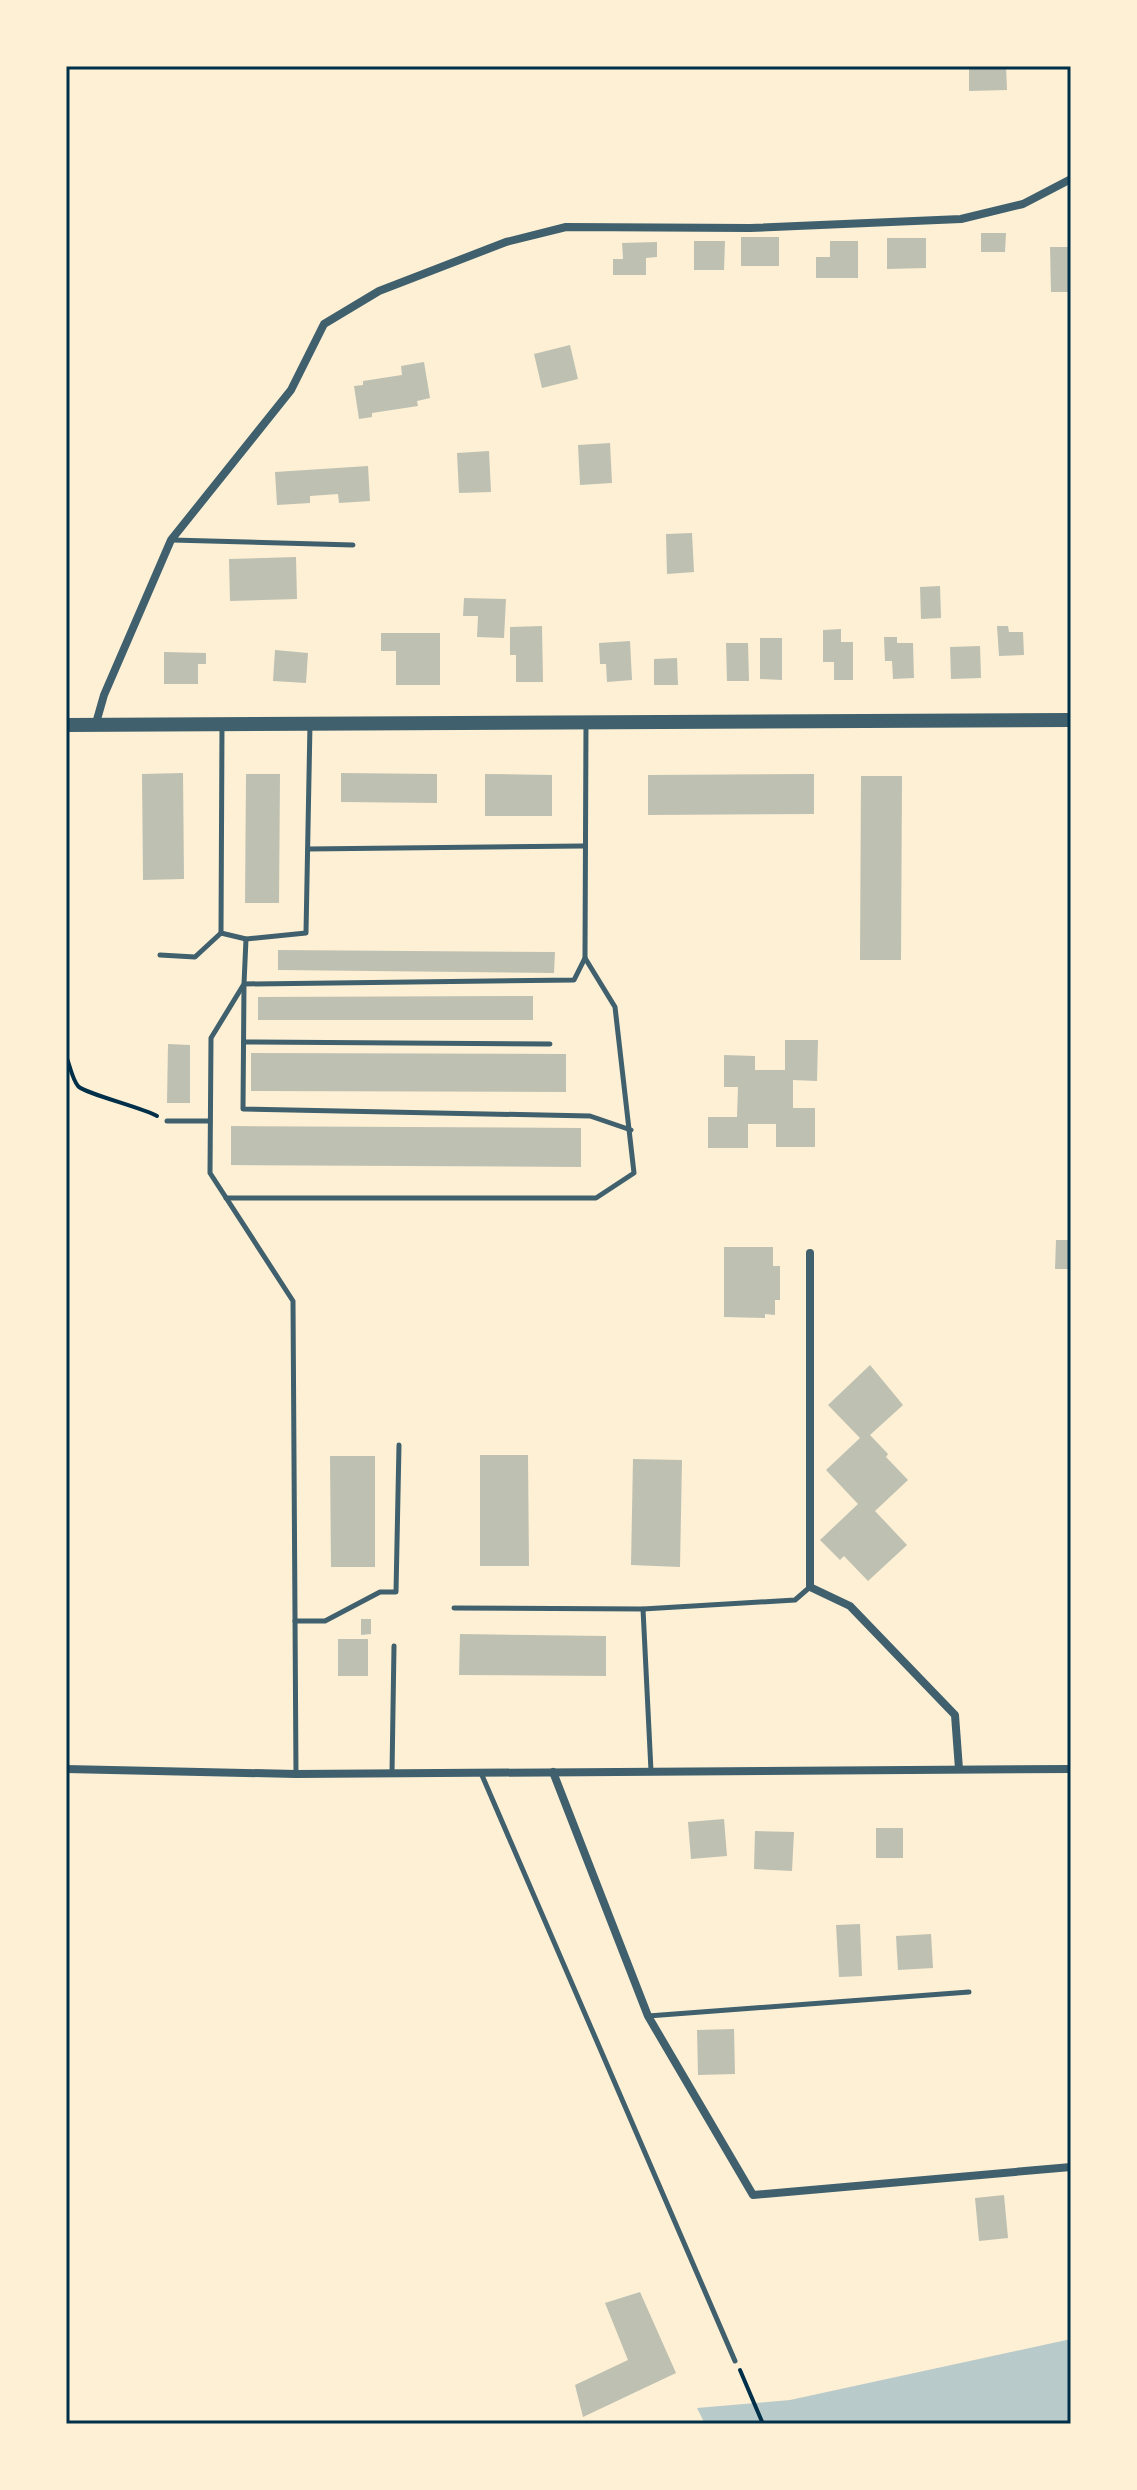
<svg xmlns="http://www.w3.org/2000/svg" width="1137" height="2490" font-family="Inter,sans-serif">
<style>
.green{fill:#b9caca}
.building{fill:#bec0b2}
.lines{fill:none;stroke-linecap:round;stroke-linejoin:round}
.path{stroke:#003049;stroke-width:4}
.service{stroke:#3f606c;stroke-width:5}
.minor{stroke:#3f606c;stroke-width:8}
.tertiary{stroke:#3f606c;stroke-width:14}
.neatline{fill:none;stroke:#003049;stroke-width:3}
</style>
<rect width="100%" height="100%" fill="#fdf0d5"/>
<path class="green" d="M1071 2339V2424H705L697 2408 790 2400Z"/>
<g class="building">
<path d="M969 66H1006L1007 90 969 91Z"/>
<path d="M981 233H1006L1005 252H981Z"/>
<rect x="741" y="237" width="38" height="29"/>
<path d="M887 238H926V268L887 269Z"/>
<path d="M694 241H725L724 270H694Z"/>
<path d="M830 241H858V278H816V257H830Z"/>
<path d="M657 242V257L646 258V275H613V259H623L622 243Z"/>
<path d="M1050 247H1071V292H1051Z"/>
<path d="M570 345 578 379 542 388 534 354Z"/>
<path d="M424 362 430 398 417 401 418 406 372 413V417L359 419 354 386 363 385V381L402 375 401 366Z"/>
<path d="M610 443 612 483 580 485 578 445Z"/>
<path d="M489 451 491 492 459 493 457 453Z"/>
<path d="M368 466 370 501 339 503 338 494 310 496V503L277 505 275 472Z"/>
<path d="M692 533 694 572 667 574 666 534Z"/>
<path d="M296 557 297 599 230 601 229 559Z"/>
<path d="M940 586 941 618 921 619 920 587Z"/>
<path d="M464 598 506 599 504 638 477 637 478 616H463Z"/>
<path d="M542 626 543 682H516V655H510V627Z"/>
<path d="M997 626H1008L1009 632H1023L1024 655 999 656Z"/>
<path d="M841 629V642H853V680H834V662H823V630Z"/>
<path d="M381 633H440V685H396V651H381Z"/>
<path d="M884 637H897V643H913L914 678 893 679 892 661H885Z"/>
<path d="M760 638H782V680L760 679Z"/>
<path d="M630 641 632 680 607 682 606 664H600L599 643Z"/>
<path d="M726 643H748L749 681H727Z"/>
<path d="M980 646 981 678 951 679 950 647Z"/>
<path d="M275 650 308 653 306 683 273 681Z"/>
<path d="M164 652 206 653V664H198V684H164Z"/>
<path d="M677 658 678 685H654V659Z"/>
<path d="M183 773 184 879 143 880 142 774Z"/>
<path d="M341 773 437 774V803L341 802Z"/>
<path d="M246 774H280L279 903H245Z"/>
<path d="M485 774 552 775V816H485Z"/>
<path d="M814 774V814L648 815V775Z"/>
<path d="M861 776H902L901 960H860Z"/>
<path d="M278 950 555 952 554 973 278 970Z"/>
<path d="M533 996V1020H258V997Z"/>
<path d="M785 1040H818L817 1081 793 1080V1108H815V1147H776V1124H748V1148H708V1117H737L738 1087H724V1055L755 1056V1070H785Z"/>
<path d="M168 1044 190 1045V1103H167Z"/>
<path d="M251 1053 566 1054V1092L251 1091Z"/>
<path d="M231 1126 581 1128V1167L231 1165Z"/>
<path d="M1056 1240H1071V1269H1055Z"/>
<path d="M724 1247H773V1266H780V1300H775V1315L765 1314V1318L724 1317Z"/>
<path d="M870 1365 903 1405 870 1435 888 1454 886 1457 908 1480 875 1511 907 1545 868 1581 844 1556 840 1560 820 1540 858 1504 826 1470 860 1438 828 1405Z"/>
<path d="M480 1455H528L529 1566H480Z"/>
<path d="M330 1456H375V1567H331Z"/>
<path d="M633 1459 682 1460 680 1567 631 1565Z"/>
<path d="M361 1619H371V1634L361 1635Z"/>
<path d="M460 1634 606 1636V1676L459 1675Z"/>
<rect x="338" y="1639" width="30" height="37"/>
<path d="M724 1819 727 1856 691 1859 688 1822Z"/>
<rect x="876" y="1828" width="27" height="30"/>
<path d="M755 1831 794 1832 792 1871 754 1869Z"/>
<path d="M860 1924 862 1976 839 1977 836 1925Z"/>
<path d="M931 1934 933 1968 898 1970 896 1936Z"/>
<path d="M734 2029 735 2074 698 2075 697 2030Z"/>
<path d="M1004 2195 1008 2238 979 2241 975 2198Z"/>
<path d="M640 2292 676 2373 583 2417 575 2385 628 2360 605 2303Z"/>
</g>
<g class="lines">
<g class="path">
<path d="M66 1056C70 1065 72 1079 78 1086 83 1093 143 1108 157 1116"/>
<path d="M740 2370 763 2424"/>
</g>
<g class="service">
<path d="M172 540 353 545"/>
<path d="M222 726 221 933 246 939 306 933 310 724"/>
<path d="M308 849 583 846"/>
<path d="M246 939 244 984 211 1038 210 1173 293 1301 296 1774"/>
<path d="M160 955 195 957 221 933"/>
<path d="M585 958 574 980 244 984 243 1109 590 1116 631 1130"/>
<path d="M244 1042 550 1044"/>
<path d="M167 1121H210"/>
<path d="M226 1198H596L634 1173 615 1007 585 958 586 723"/>
<path d="M454 1608 643 1609 651 1771"/>
<path d="M643 1609 795 1600 810 1587"/>
<path d="M295 1621H325L380 1592H396L399 1445"/>
<path d="M392 1773 394 1646"/>
<path d="M481 1773 735 2361"/>
<path d="M648 2016 969 1992"/>
</g>
<g class="minor">
<path d="M96 723 104 695 171 540 291 390 324 324 379 291 506 242 566 227 750 228 961 219 1023 204 1071 179"/>
<path d="M810 1253V1587L850 1606 955 1715 959 1769"/>
<path d="M66 1769 296 1774 1071 1769"/>
<path d="M553 1772 648 2016 753 2195 1071 2167"/>
</g>
<path class="tertiary" d="M66 725 1071 720"/>
</g>
<rect width="1137" height="2490" fill="none" stroke="#fdf0d5" stroke-width="136"/>
<rect x="68" y="68" width="1001" height="2354" class="neatline"/>
</svg>
